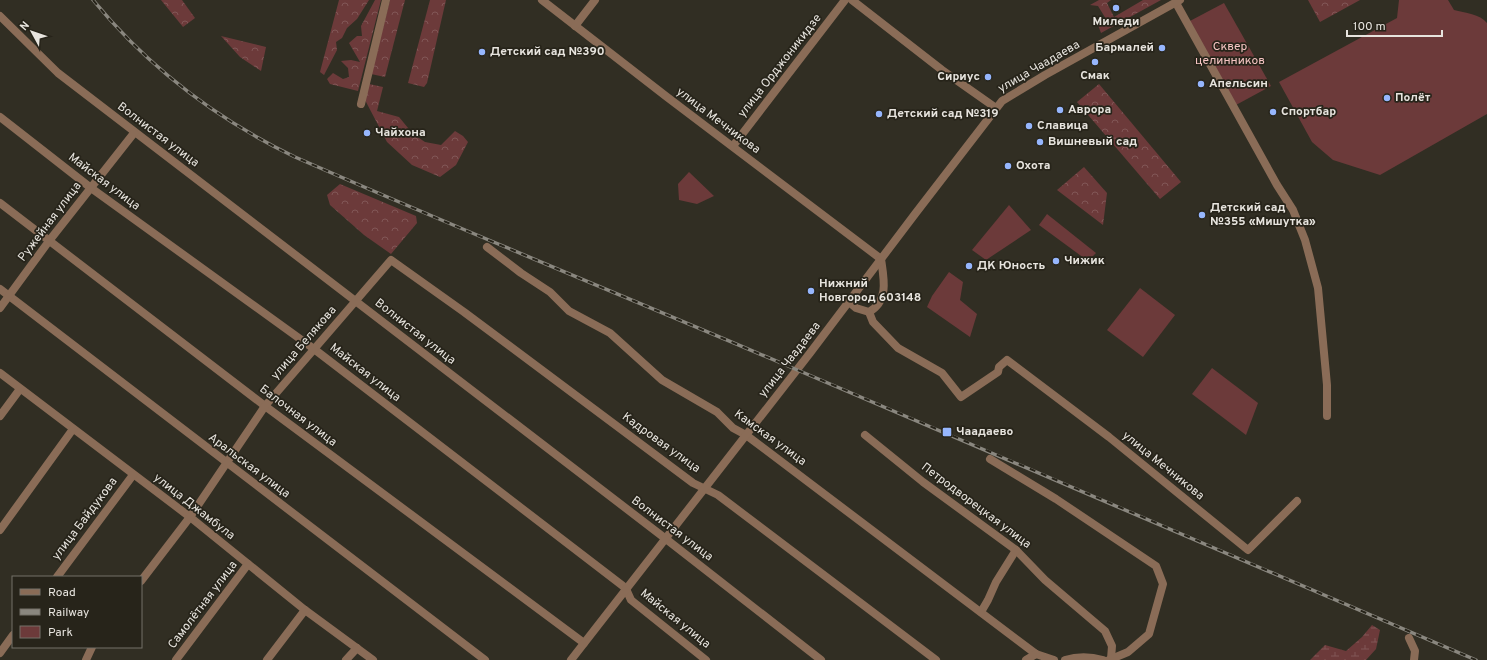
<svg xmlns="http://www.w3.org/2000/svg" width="1487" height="660" font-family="Overpass,sans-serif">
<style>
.green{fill:#6c3a3a}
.forest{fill:url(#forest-crowns)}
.wetland{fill:url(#wetland-marsh)}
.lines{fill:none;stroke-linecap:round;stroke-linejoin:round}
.minor{stroke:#8a6c57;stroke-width:8}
.rail-casing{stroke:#8a877f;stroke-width:3.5}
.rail{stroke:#27241a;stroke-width:2;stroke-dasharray:6;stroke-linecap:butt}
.poi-dot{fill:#96b6fd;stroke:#27241a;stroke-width:1.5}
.labels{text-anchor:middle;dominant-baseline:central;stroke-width:3.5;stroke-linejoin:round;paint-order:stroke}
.poi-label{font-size:12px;font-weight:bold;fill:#e7e4de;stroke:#27241a;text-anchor:start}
.park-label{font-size:12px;fill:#f6c5c3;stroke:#27241a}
.street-label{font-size:12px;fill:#e7e4de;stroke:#27241a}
</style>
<defs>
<pattern id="forest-crowns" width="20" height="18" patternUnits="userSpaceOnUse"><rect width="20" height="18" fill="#6c3a3a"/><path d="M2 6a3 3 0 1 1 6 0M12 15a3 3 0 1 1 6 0" fill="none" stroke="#815656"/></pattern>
<pattern id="wetland-marsh" width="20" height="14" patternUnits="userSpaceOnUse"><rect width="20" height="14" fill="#6c3a3a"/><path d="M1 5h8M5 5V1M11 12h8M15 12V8" fill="none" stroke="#815656"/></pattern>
</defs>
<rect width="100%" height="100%" fill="#312e23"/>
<g class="green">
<path d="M1399 0H1448L1454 10C1465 13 1480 14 1487 23V114L1380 175 1333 160 1312 142 1279 82 1397 18Z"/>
<path d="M1224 3 1271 86 1236 105 1188 22Z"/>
<path d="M689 172 714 196 697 204 679 200 678 184Z"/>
<path d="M1009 205 1031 230 986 260 972 250Z"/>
<path d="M1047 214 1096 253 1088 261 1039 225Z"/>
<path d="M949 272 963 282 960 300 977 314 970 337 927 307 932 296Z"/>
<path d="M1140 288 1175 315 1143 357 1107 330Z"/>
<path d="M1212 368 1258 403 1246 435 1192 394Z"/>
</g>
<g class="forest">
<path d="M161 0H182L195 18 183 27Z"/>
<path d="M339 0H369L357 19 347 28 342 38 336 42 337 50 324 75 320 72Z"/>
<path d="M375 0H381L358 91 330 84 327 79 333 73 343 79 349 77 348 68 341 61 351 60 360 62 349 43 357 36H362L361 26Z"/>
<path d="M390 0H405L385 77 371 74Z"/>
<path d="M430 0H446L427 83 424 87 408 83Z"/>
<path d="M1099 0H1111L1107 3 1114 17 1143 0H1161L1101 33 1098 25 1106 19 1098 6 1090 5Z"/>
<path d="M1308 0H1360L1320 22Z"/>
<path d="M221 36 266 47 261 71 240 57Z"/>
<path d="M369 84 383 87 377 111 399 117 413 134 425 142 441 145 455 131 463 136 468 142 456 165 440 177 412 165 387 142 365 100Z"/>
<path d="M1099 84 1181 182 1160 199 1077 102Z"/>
<path d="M1084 167 1107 193 1103 225 1057 190Z"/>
<path d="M340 184 416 216 417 223 391 254 364 235 330 205 327 195Z"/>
</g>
<path class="wetland" d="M1372 625 1380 630 1376 649 1366 660H1310L1325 645 1346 651 1362 637Z"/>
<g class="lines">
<g class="minor">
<path d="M542 0 667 97 881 259"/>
<path d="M852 0 942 70 996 108"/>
<path d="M1176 3 1277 185 1293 210 1305 240 1318 288 1327 385V416"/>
<path d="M0 16 58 73 666 539 821 660"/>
<path d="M575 26 595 0"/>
<path d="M361 104 386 0"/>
<path d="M0 117 91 188 314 349 623 586 626 589 631 600 706 660"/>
<path d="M733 146 845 0"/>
<path d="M0 203 265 406 584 643"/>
<path d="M487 247 521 273 550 292 569 311 610 333 662 380 717 412 733 428 746 435 1036 654 1054 660"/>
<path d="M0 289 485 660"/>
<path d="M849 302 856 308 869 312C889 301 884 279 881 259"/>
<path d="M0 308 49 241 134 133"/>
<path d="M869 312 873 322 898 348 942 373 961 397 998 372 999 367 1007 360 1109 437 1248 550 1297 501"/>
<path d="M0 373 190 517 305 610 373 660"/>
<path d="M0 416 20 389"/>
<path d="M865 435 923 482 1016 550 1045 580 1105 631 1112 646 1111 659"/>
<path d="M990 459 1056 499 1156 566 1163 584 1149 634 1128 652 1109 660"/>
<path d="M0 530 73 429"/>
<path d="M57 577 133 475"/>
<path d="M141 581 190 517 265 406 391 260 464 312 693 483 718 495 936 660"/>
<path d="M981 612 988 600 996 582 1016 550"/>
<path d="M1409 638 1415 651 1414 660"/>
<path d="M0 653 13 635"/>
<path d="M86 660 92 647"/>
<path d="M176 660 248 564"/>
<path d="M267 660 305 610"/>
<path d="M346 660 357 648"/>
<path d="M571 660 810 353 915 214 1002 101 1045 75 1180 0"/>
<path d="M1026 660 1036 654"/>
<path d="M1065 660C1078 656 1089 656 1103 660"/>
</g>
<defs>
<path id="rail" d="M93 0C148 67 218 120 295 157 459 229 624 296 788 366 1018 463 1247 562 1476 660"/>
</defs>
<use href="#rail" class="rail-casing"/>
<use href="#rail" class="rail"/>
</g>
<g class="poi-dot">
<circle cx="1116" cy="8" r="4"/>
<circle cx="1162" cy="48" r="4"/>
<circle cx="482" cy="52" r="4"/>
<circle cx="1095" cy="62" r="4"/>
<circle cx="988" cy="77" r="4"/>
<circle cx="1201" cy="84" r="4"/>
<circle cx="1387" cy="98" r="4"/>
<circle cx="1060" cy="110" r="4"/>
<circle cx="1273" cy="112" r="4"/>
<circle cx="879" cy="114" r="4"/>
<circle cx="1029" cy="126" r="4"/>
<circle cx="367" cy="133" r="4"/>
<circle cx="1040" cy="142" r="4"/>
<circle cx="1008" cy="166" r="4"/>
<circle cx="1202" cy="215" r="4"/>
<circle cx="1056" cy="261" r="4"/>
<circle cx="969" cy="266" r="4"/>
<circle cx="811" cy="291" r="4"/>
<rect x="942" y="427" width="10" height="10" rx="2"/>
</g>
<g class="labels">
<g class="poi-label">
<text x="1116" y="22" text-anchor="middle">Миледи</text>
<text x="1154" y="48" text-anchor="end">Бармалей</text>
<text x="490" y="52">Детский сад №390</text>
<text x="1095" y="76" text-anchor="middle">Смак</text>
<text x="980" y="77" text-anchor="end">Сириус</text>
<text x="1209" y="84">Апельсин</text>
<text x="1395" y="98">Полёт</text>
<text x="1068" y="110">Аврора</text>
<text x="1281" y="112">Спортбар</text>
<text x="887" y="114">Детский сад №319</text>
<text x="1037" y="126">Славица</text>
<text x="375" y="133">Чайхона</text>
<text x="1048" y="142">Вишневый сад</text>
<text x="1016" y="166">Охота</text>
<text x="1210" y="208">Детский сад<tspan x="1210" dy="14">№355 «Мишутка»</tspan></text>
<text x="1064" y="261">Чижик</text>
<text x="977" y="266">ДК Юность</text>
<text x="819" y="284">Нижний<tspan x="819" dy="14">Новгород 603148</tspan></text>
<text x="956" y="432">Чаадаево</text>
</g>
<g class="park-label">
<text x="1230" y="47">Сквер<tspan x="1230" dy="14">целинников</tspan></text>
</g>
<g class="street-label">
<text transform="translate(780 66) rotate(-52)">улица Орджоникидзе</text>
<text transform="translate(1039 67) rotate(-30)">улица Чаадаева</text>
<text transform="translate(718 121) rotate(37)">улица Мечникова</text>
<text transform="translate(158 135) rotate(37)">Волнистая улица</text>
<text transform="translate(104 182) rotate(37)">Майская улица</text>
<text transform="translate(50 222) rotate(-53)">Ружейная улица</text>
<text transform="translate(415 332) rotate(38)">Волнистая улица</text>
<text transform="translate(304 343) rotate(-49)">улица Белякова</text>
<text transform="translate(790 360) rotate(-52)">улица Чаадаева</text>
<text transform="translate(365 373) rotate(38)">Майская улица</text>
<text transform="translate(298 416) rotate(37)">Балочная улица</text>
<text transform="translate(770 438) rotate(36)">Камская улица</text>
<text transform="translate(661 443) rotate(36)">Кадровая улица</text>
<text transform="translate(249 466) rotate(37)">Аральская улица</text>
<text transform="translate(1163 466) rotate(39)">улица Мечникова</text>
<text transform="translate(976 506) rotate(37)">Петродворецкая улица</text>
<text transform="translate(194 507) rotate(38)">улица Джамбула</text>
<text transform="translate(85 519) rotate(-53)">улица Байдукова</text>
<text transform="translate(672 529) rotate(37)">Волнистая улица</text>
<text transform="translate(203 605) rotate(-53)">Самолётная улица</text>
<text transform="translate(675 619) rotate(39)">Майская улица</text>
</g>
</g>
<rect x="12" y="576" width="130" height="72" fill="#27241a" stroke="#747168"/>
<rect x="20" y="589" width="20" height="6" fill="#8a6c57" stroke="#747168"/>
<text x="48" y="596" font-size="12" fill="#e7e4de">Road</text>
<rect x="20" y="609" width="20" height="6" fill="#8a877f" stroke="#747168"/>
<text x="48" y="616" font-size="12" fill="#e7e4de">Railway</text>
<rect x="20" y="626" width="20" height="12" fill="#6c3a3a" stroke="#747168"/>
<text x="48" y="636" font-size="12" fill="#e7e4de">Park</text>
<g transform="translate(32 32) rotate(310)" stroke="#27241a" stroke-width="3" paint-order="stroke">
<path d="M0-3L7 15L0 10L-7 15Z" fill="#e7e4de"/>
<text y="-6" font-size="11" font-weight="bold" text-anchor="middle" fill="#e7e4de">N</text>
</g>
<path d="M1347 30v6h95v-6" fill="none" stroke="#e7e4de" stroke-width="2"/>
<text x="1353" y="30" font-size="12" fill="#e7e4de" stroke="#27241a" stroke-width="3" paint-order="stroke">100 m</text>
</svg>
